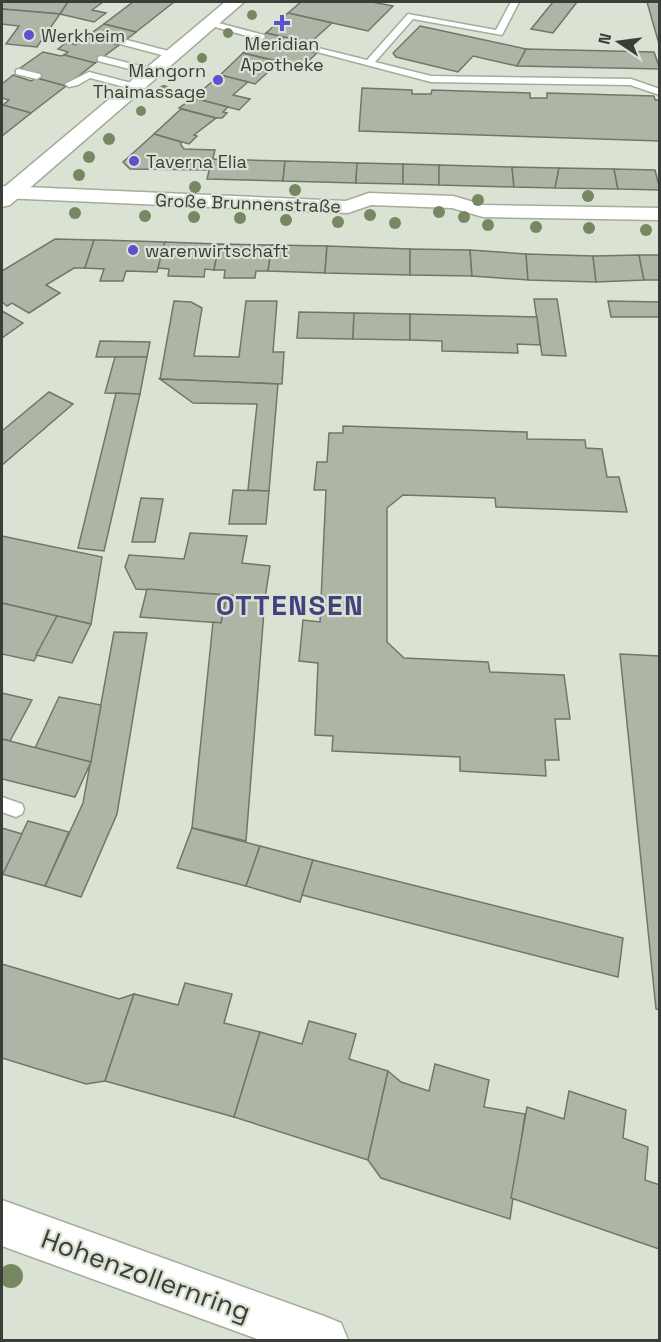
<svg xmlns="http://www.w3.org/2000/svg" width="661" height="1342" font-family="'Space Grotesk',sans-serif">
<style>
.building{fill:#adb5a6;stroke:#6f7769;stroke-width:1.5}
.lines{fill:none;stroke-linecap:round;stroke-linejoin:round}
.service-casing{stroke:#a4ac9d;stroke-width:3}
.minor-casing{stroke:#a4ac9d;stroke-width:3}
.tertiary-casing{stroke:#a4ac9d;stroke-width:3}
.service{fill:#fff;fill-rule:evenodd}
.minor{fill:#fff;fill-rule:evenodd}
.tertiary{fill:#fff;fill-rule:evenodd}
.tree{fill:#758861}
.poi-dot{fill:#5d52cb;stroke:#dae3d3;stroke-width:2}
.labels{text-anchor:middle;dominant-baseline:central;stroke-width:4.5;stroke-linejoin:round;paint-order:stroke}
.far-poi-label{font-size:18px;fill:#3b3e38;stroke:#dae3d3;text-anchor:start}
.far-street-label{font-size:18px;fill:#3b3e38;stroke:#dae3d3}
.near-street-label{font-size:27px;fill:#3b3e38;stroke:#dae3d3}
.district-label{font-size:28px;font-weight:bold;letter-spacing:1.5px;fill:#42417e;stroke:#dae3d3}
</style>
<rect width="100%" height="100%" fill="#dae3d3"/>
<g class="building">
<path d="M2 2H68L60 14 2 9Z"/>
<path d="M68 2H103L92 10 106 13 94 22 60 14Z"/>
<path d="M133 2H174L136 32 104 24Z"/>
<path d="M301 2H372L393 6 368 31 288 13Z"/>
<path d="M553 2H577L553 33 531 29Z"/>
<path d="M647 2H660V44H659Z"/>
<path d="M2 9 60 14 37 47 6 44 19 26 2 24Z"/>
<path d="M288 13 332 23 310 43 266 33Z"/>
<path d="M104 24 136 32 119 45 86 37Z"/>
<path d="M420 26 526 49 517 66 473 56 458 72 396 57 393 53Z"/>
<path d="M266 33 310 43 304 50 317 53 302 67 243 53Z"/>
<path d="M86 37 119 45 95 63 64 55 68 52 58 49 67 42 76 45Z"/>
<path d="M526 49 654 52 660 69 517 66Z"/>
<path d="M43 52 61 56 64 55 95 63 66 86 36 78 19 69Z"/>
<path d="M243 53 279 62 255 84 220 75Z"/>
<path d="M13 75 31 81 36 78 66 86 31 113 3 105 9 100 2 98V84Z"/>
<path d="M220 75 248 82 233 95 250 99 239 110 193 98Z"/>
<path d="M362 88 412 90V94H431L432 90 530 93V98H547V93L654 96 655 100H660V141L359 131Z"/>
<path d="M193 98 228 107 223 112 227 113 222 118H216L179 108Z"/>
<path d="M3 105 31 113 2 136V106Z"/>
<path d="M181 109 216 118 194 135 197 136 189 144 154 134Z"/>
<path d="M154 134 181 142V145L184 149 215 150 210 170 130 169 123 162Z"/>
<path d="M212 159 285 161 283 181 207 179Z"/>
<path d="M285 161 357 163 356 183 283 181Z"/>
<path d="M357 163 403 164V184L356 183Z"/>
<path d="M403 164 439 165V185L403 184Z"/>
<path d="M439 165 512 167 514 187 439 185Z"/>
<path d="M512 167 559 168 555 188 514 187Z"/>
<path d="M559 168 614 169 618 189 555 188Z"/>
<path d="M614 169 655 170 660 190 618 189Z"/>
<path d="M55 239 94 240 85 268H74L46 285 60 293 29 313 12 303 7 306 2 302V271Z"/>
<path d="M94 240H101L165 242 157 272 126 271 123 281H100L104 269 85 268Z"/>
<path d="M165 242 219 244 214 270 205 269 204 277 168 276 169 269 158 268Z"/>
<path d="M219 244 272 245 268 271H256L255 278H224L225 270H214Z"/>
<path d="M272 245 327 246 325 273 268 271Z"/>
<path d="M327 246 410 249V275L325 273Z"/>
<path d="M410 249 470 250 472 276 410 275Z"/>
<path d="M470 250 526 254 528 280 472 276Z"/>
<path d="M526 254 593 256 596 282 528 280Z"/>
<path d="M639 255 644 280 596 282 593 256Z"/>
<path d="M639 255H660V280H644Z"/>
<path d="M534 299H557L566 356 542 355Z"/>
<path d="M174 301 191 302 202 308 194 356 239 357 246 301H277L273 352H284L282 384 160 379Z"/>
<path d="M608 301 660 302V317H611Z"/>
<path d="M2 311 23 323 2 338Z"/>
<path d="M299 312 354 313 353 339 297 338Z"/>
<path d="M354 313 410 314V340L353 339Z"/>
<path d="M410 314 537 317 540 345 517 344 518 353 442 351V341L410 340Z"/>
<path d="M100 341 150 342 147 357H96Z"/>
<path d="M115 357H147L140 394 105 393Z"/>
<path d="M160 379 278 384 269 491 248 490 257 404 193 403Z"/>
<path d="M49 392 73 404 2 465V431Z"/>
<path d="M116 393 140 394 104 551 78 548Z"/>
<path d="M343 426 527 432V439L585 440 586 448 602 449 607 477H619L627 512 496 507 495 498 403 495 387 508V642L404 658 488 662 490 672 564 675 570 719H555L559 760H545L546 776 460 771V757L332 751 333 736 315 735 318 663 299 661 303 620 320 622 326 490H314L317 462H327L329 433H343Z"/>
<path d="M233 490 269 491 266 524H229Z"/>
<path d="M141 498 163 499 155 542H132Z"/>
<path d="M190 533 247 536 242 563 270 566 265 598 136 589 125 567 129 555 184 559Z"/>
<path d="M2 536 102 557 91 624 2 603Z"/>
<path d="M147 589 227 595 221 623 140 617Z"/>
<path d="M227 595 265 598 246 841 192 828 213 622 221 623Z"/>
<path d="M2 603 57 616 34 661 2 654Z"/>
<path d="M57 616 91 624 72 663 36 655Z"/>
<path d="M114 632 147 633 117 814 81 897 45 886 83 803Z"/>
<path d="M620 654 660 656V1010L656 1009Z"/>
<path d="M2 693 32 700 10 741 2 739Z"/>
<path d="M59 697 101 705 91 762 35 748Z"/>
<path d="M2 739 91 762 75 797 2 779Z"/>
<path d="M28 821 69 832 45 886 2 874Z"/>
<path d="M2 828 22 834 2 876Z"/>
<path d="M192 828 260 846 246 886 177 868Z"/>
<path d="M260 846 313 860 300 902 246 886Z"/>
<path d="M313 860 623 938 618 977 302 895Z"/>
<path d="M2 964 119 999 134 994 105 1081 86 1084 2 1058Z"/>
<path d="M185 983 232 994 224 1023 260 1032 234 1117 105 1081 134 994 178 1005Z"/>
<path d="M309 1021 356 1034 349 1059 388 1071 368 1160 234 1117 260 1032 302 1044Z"/>
<path d="M435 1064 489 1080 484 1107 525 1114 510 1219 381 1178 368 1160 388 1071 401 1082 429 1091Z"/>
<path d="M569 1091 626 1110 623 1138 648 1147 645 1180 660 1185 659 1249 511 1198 527 1107 564 1119Z"/>
</g>
<g class="lines">
<defs>
<g id="service">
<path d="M511 2H519L502 35 413 19 375 62 431 76 631 79 660 89V95L630 85 431 82 302 48 306 45 367 60 408 14 496 30Z"/>
<path d="M211 21 264 35 265 37 261 40 208 25V21Z"/>
<path d="M123 39 176 53 177 55 173 58 120 44 119 42Z"/>
<path d="M101 56 156 70 157 72 153 75 98 61V57Z"/>
<path d="M19 69 40 74 41 76 37 79 16 74V70Z"/>
<path d="M89 72 139 85 140 87 136 90 90 78 78 85 69 87 65 84Z"/>
<path d="M2 797 22 804 24 809 22 814 16 817 2 812Z"/>
</g>
<path id="minor" d="M2 186 346 201 369 193 453 196 484 205 660 208V220L483 217 452 208 371 205 348 213 2 198Z"/>
<g id="tertiary">
<path d="M225 2H244L10 205 2 207V189Z"/>
<path d="M2 1200 324 1316 341 1323 348 1340H260L2 1246Z"/>
</g>
</defs>
<use href="#service" class="service-casing"/>
<use href="#minor" class="minor-casing"/>
<use href="#tertiary" class="tertiary-casing"/>
<use href="#service" class="service"/>
<use href="#minor" class="minor"/>
<use href="#tertiary" class="tertiary"/>
</g>
<g class="tree">
<circle cx="252" cy="15" r="5"/>
<circle cx="228" cy="33" r="5"/>
<circle cx="202" cy="58" r="5"/>
<circle cx="164" cy="90" r="5"/>
<circle cx="141" cy="111" r="5"/>
<circle cx="109" cy="139" r="6"/>
<circle cx="89" cy="157" r="6"/>
<circle cx="79" cy="175" r="6"/>
<circle cx="195" cy="187" r="6"/>
<circle cx="295" cy="190" r="6"/>
<circle cx="588" cy="196" r="6"/>
<circle cx="478" cy="200" r="6"/>
<circle cx="439" cy="212" r="6"/>
<circle cx="75" cy="213" r="6"/>
<circle cx="370" cy="215" r="6"/>
<circle cx="145" cy="216" r="6"/>
<circle cx="194" cy="217" r="6"/>
<circle cx="464" cy="217" r="6"/>
<circle cx="240" cy="218" r="6"/>
<circle cx="286" cy="220" r="6"/>
<circle cx="338" cy="222" r="6"/>
<circle cx="395" cy="223" r="6"/>
<circle cx="488" cy="225" r="6"/>
<circle cx="536" cy="227" r="6"/>
<circle cx="589" cy="228" r="6"/>
<circle cx="646" cy="230" r="6"/>
<circle cx="11" cy="1276" r="12"/>
</g>
<g class="poi-dot">
<path d="M279 14h6v6h6v6h-6v6h-6v-6h-6v-6h6z"/>
<circle cx="29" cy="35" r="6"/>
<circle cx="218" cy="80" r="6"/>
<circle cx="134" cy="161" r="6"/>
<circle cx="133" cy="250" r="6"/>
</g>
<g class="labels">
<g class="far-poi-label">
<text x="41" y="35">Werkheim</text>
<text x="282" y="43" text-anchor="middle">Meridian<tspan x="282" dy="21">Apotheke</tspan></text>
<text x="206" y="70" text-anchor="end">Mangorn<tspan x="206" dy="21">Thaimassage</tspan></text>
<text x="146" y="161">Taverna Elia</text>
<text x="145" y="250">warenwirtschaft</text>
</g>
<g class="far-street-label">
<text transform="translate(248 203) rotate(2)">Große Brunnenstraße</text>
</g>
<g class="near-street-label">
<text transform="translate(146 1275) rotate(20)">Hohenzollernring</text>
</g>
<g class="district-label">
<text x="290" y="605">OTTENSEN</text>
</g>
</g>
<rect width="661" height="1342" fill="none" stroke="#3b3e38" stroke-width="6"/>
<g transform="translate(619 42) rotate(283)" stroke="#dae3d3" stroke-width="4.5" paint-order="stroke">
<path d="M0-4.5L10 22L0 15L-10 22Z" fill="#3b3e38"/>
<text y="-9" font-size="16" font-weight="bold" text-anchor="middle" fill="#3b3e38">N</text>
</g>
</svg>
